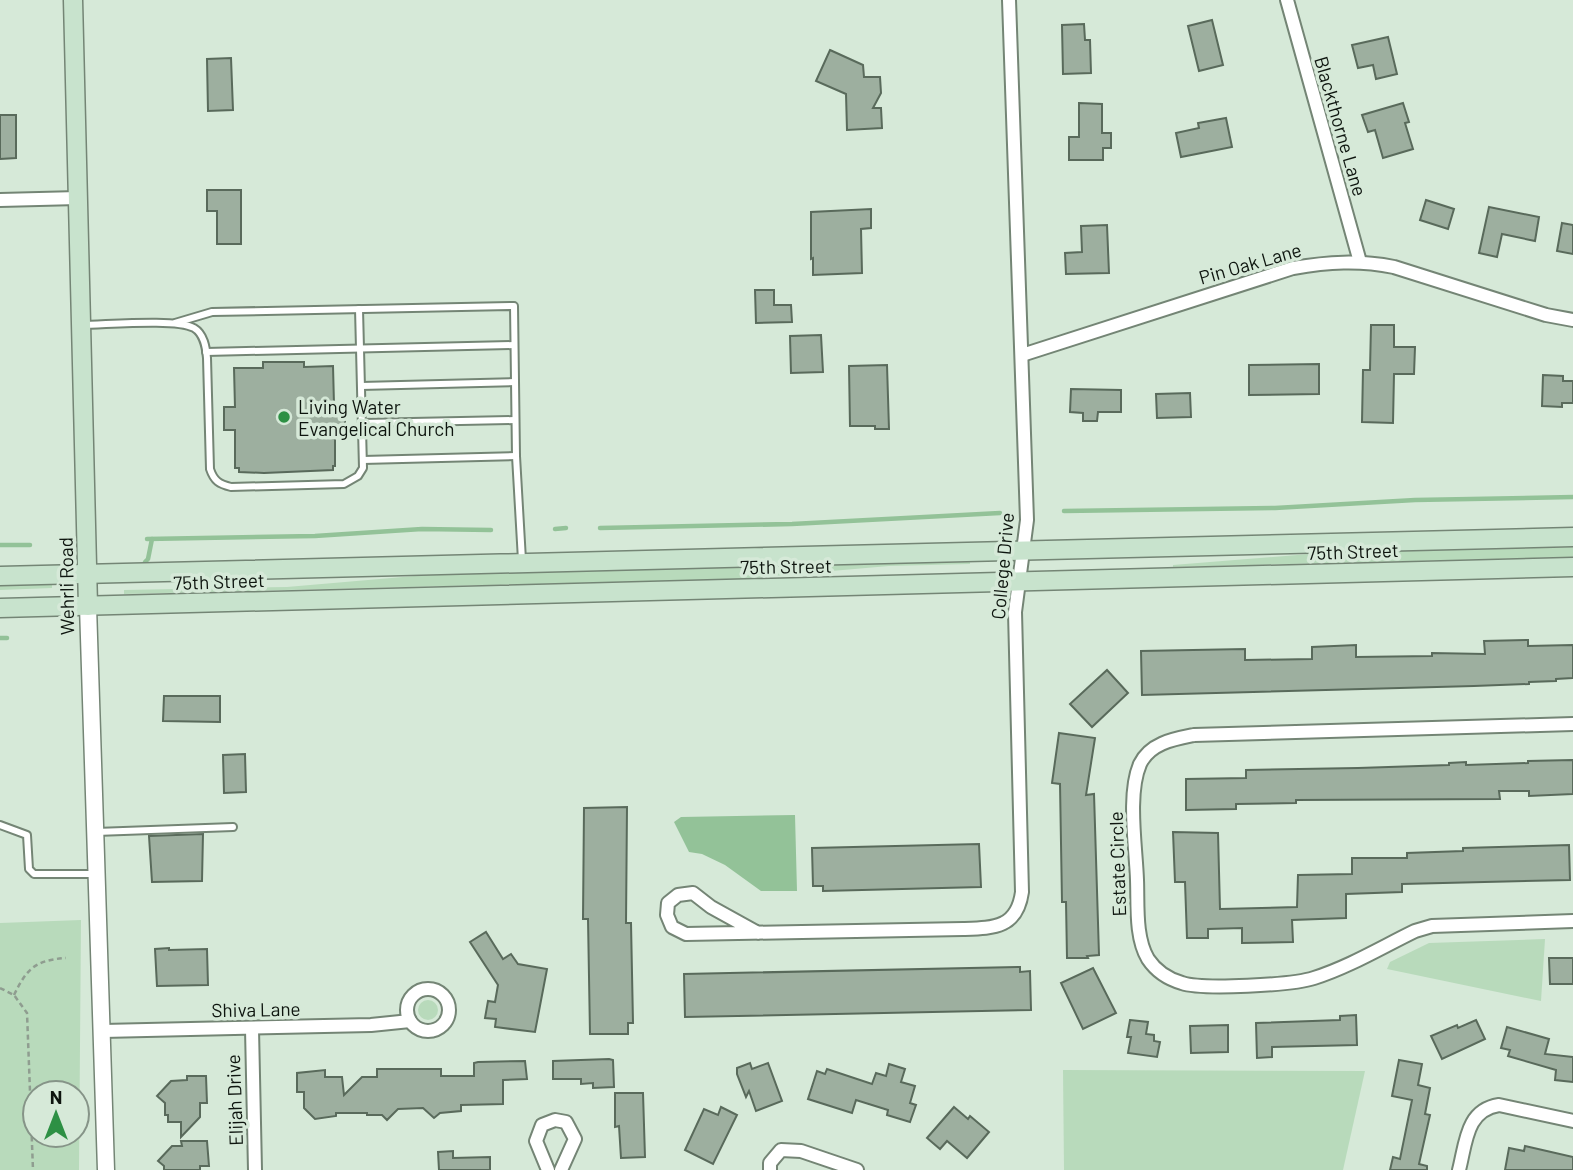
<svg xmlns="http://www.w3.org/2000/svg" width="1573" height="1170" font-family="Barlow,sans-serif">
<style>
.green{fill:#b8dabb;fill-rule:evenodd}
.water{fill:#93c298}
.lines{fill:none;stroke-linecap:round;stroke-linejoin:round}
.stream{stroke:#93c298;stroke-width:4.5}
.building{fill:#9daf9f;stroke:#596a5b;stroke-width:2}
.service-casing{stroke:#748575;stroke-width:10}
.minor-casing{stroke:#748575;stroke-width:16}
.tertiary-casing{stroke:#748575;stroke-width:19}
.secondary-casing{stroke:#748575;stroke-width:21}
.path{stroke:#8f9d90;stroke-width:2.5;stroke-dasharray:5 3.5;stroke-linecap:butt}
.service{stroke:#fff;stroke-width:6}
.minor{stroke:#fff;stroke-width:12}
.tertiary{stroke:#fff;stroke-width:16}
.secondary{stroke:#c8e3cd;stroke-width:18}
.poi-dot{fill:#2d9044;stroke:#d6e9d8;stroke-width:2.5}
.labels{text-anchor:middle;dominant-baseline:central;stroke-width:7;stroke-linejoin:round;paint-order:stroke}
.street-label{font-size:19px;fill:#0e150f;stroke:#d6e9d8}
.poi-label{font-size:19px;fill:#0e150f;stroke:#d6e9d8;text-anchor:start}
</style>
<rect width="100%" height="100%" fill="#d6e9d8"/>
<g class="green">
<path d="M1573 547V557L1173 567V565L1322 553Z"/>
<path d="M970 561V564L889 566 740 579 124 594V590L287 587 426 575Z"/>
<path d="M52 584V588L0 590V585Z"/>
<path d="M81 920 79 1170H0V923ZM35 1093H77V1135H35Z"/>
<path d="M1545 939 1541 1001 1387 969 1390 962 1429 943Z"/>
<circle cx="428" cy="1010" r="10"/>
<path d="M1063 1070 1365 1071 1343 1170H1064Z"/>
</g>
<path class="water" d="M795 815 797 891H761L725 865 702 854 689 852 674 822 681 817Z"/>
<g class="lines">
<g class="stream">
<path d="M1064 511 1275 508 1415 500 1573 497"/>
<path d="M600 528 792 524 1000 513"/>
<path d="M555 529 566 528"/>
<path d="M147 539 315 536 422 529 491 530"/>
<path d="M0 545H30"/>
<path d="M145 562 148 559 152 539"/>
<path d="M0 638H7"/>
</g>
</g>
<g class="building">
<path d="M1212 20 1223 65 1199 71 1188 26Z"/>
<path d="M1084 24 1085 40H1090L1091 73 1063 74 1062 25Z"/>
<path d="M1388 37 1397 74 1376 79 1373 65 1358 68 1352 45Z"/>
<path d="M830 50 863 65 864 77H880L881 93 873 108H881L882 128 847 130 846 94 816 81Z"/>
<path d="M231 58 233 110 208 111 207 59Z"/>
<path d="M1079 103 1102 104V133H1111V148H1103V160H1069V137H1079Z"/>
<path d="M1403 103 1409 122 1405 123 1413 149 1383 158 1375 130 1368 132 1362 115Z"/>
<path d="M0 115H16V158L0 159Z"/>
<path d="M1226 118 1232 147 1181 157 1176 133 1199 128 1198 123Z"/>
<path d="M207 190H241V244H217V211H207Z"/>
<path d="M1426 200 1454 209 1448 229 1420 220Z"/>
<path d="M1489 207 1539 217 1535 241 1502 234 1497 257 1479 253Z"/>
<path d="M871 209V228L861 229 862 273 813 275V258L811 259V212Z"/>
<path d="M1562 223 1573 225V254L1557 251Z"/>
<path d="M1107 225 1109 273 1066 274 1065 253 1082 252 1081 226Z"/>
<path d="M755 290H774V305H791L792 322 756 323Z"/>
<path d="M1371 325H1394V347H1415L1414 374H1394L1393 423 1362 422 1363 370H1370Z"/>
<path d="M821 335 823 372 791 373 790 336Z"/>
<path d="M263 362H304V367L333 366 334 404H345V427H335V466H333V470L264 473 239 472V468H235V430H224V407H235L234 368H263Z"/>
<path d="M1319 364V394L1249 395V365Z"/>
<path d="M887 365 889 429H875V426H850L849 366Z"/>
<path d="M1543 375 1563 376V381H1573V403H1562V407L1542 406Z"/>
<path d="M1071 389 1121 390V412H1098L1097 421H1083V413L1070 412Z"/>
<path d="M1190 393 1191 417 1157 418 1156 394Z"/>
<path d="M1528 640V646L1573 645V678L1556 679V681L1529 682V684L1474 686 1142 695 1141 651 1245 649V660L1312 659V647L1356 645V657L1432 656V653L1485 654 1484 641Z"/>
<path d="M1107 670 1128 693 1092 727 1070 704Z"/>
<path d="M164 696H220V722L163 721Z"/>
<path d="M1059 733 1095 738 1086 795 1094 794 1099 955 1087 956 1088 958H1067L1066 902H1062L1060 784 1052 783Z"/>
<path d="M245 754 246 792 224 793 223 755Z"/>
<path d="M1573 760V794L1529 796V791H1499L1500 799 1296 800V803L1236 804V809L1186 810V779L1246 778V770L1358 768 1449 765V763L1466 762V765L1528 763V761Z"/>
<path d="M627 807 626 923H631L633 1023H628V1034H590L588 919H583L584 808Z"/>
<path d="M1173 832 1218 833 1220 909 1297 907 1298 875 1352 874V858H1407V853L1463 851V848L1569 845 1570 880 1402 884V892L1346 894V918L1292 920 1293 942 1242 943V928L1208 929V938H1187L1185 882H1175Z"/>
<path d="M203 834 202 881 152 882 149 836Z"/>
<path d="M979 844 981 887 823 891V886H813L812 848Z"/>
<path d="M486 932 503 959 511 954 518 964 547 969 535 1032 495 1027 496 1019 485 1018 488 1001 495 1002 498 985 470 942Z"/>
<path d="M169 948V950L207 949 208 985 157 986 155 949Z"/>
<path d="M1549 958H1573V984H1550Z"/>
<path d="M1020 967V972L1030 971 1031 1010 685 1017 684 974Z"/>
<path d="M1093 968 1116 1013 1083 1029 1061 983Z"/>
<path d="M1356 1015 1357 1045 1272 1047V1057L1257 1058 1256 1023 1340 1020V1016Z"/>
<path d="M1130 1020 1148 1022 1146 1034 1154 1035V1041L1160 1042 1157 1057 1128 1053 1131 1037H1127Z"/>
<path d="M1476 1020 1485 1039 1442 1059 1431 1036 1457 1025 1458 1028Z"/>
<path d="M1228 1025V1052L1191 1053 1190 1026Z"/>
<path d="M1507 1027 1549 1039 1545 1054 1573 1057V1082L1555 1080 1556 1070 1508 1056 1510 1050 1501 1048Z"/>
<path d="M609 1059 613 1060 614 1087 593 1088V1083L581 1084V1079H553V1061Z"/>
<path d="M1399 1060 1422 1064 1418 1085 1430 1088 1425 1114 1430 1115 1419 1164 1427 1166V1170H1390L1393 1157 1400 1159 1412 1100 1392 1096Z"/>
<path d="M525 1061 527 1079 503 1080V1104L461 1105V1111L440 1113 434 1118 423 1108 398 1109 387 1120 382 1115H367V1113H336V1116L315 1119 304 1108V1092H297V1073L325 1070V1077H342L344 1095 362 1077H377V1069H441V1076H474V1063L478 1062Z"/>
<path d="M750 1063 752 1069 768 1063 782 1101 756 1111 749 1091 746 1097 737 1074V1068Z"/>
<path d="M889 1064 905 1069 901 1082 915 1086 910 1103 916 1105 910 1122 887 1115 888 1110 856 1100 852 1113 808 1099 817 1071 825 1074 827 1069 872 1084 876 1073 886 1076Z"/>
<path d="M187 1076H206L207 1103H200V1117L181 1137V1122H168V1115H165V1103L157 1096 171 1081 187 1080Z"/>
<path d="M615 1093H643L645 1157 621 1158 619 1126 615 1127Z"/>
<path d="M721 1107 737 1115 713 1164 685 1150 704 1109 718 1115Z"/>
<path d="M954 1107 968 1119 970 1116 989 1132 967 1158 947 1141 940 1149 927 1138Z"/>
<path d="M181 1141H207L209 1166H200V1170H164V1166L158 1161 172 1146H182Z"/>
<path d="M1525 1146 1573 1157V1170H1505L1509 1148 1524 1151Z"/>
<path d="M453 1151V1158L490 1157V1170H439L438 1152Z"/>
</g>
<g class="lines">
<defs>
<g id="service">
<path d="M175 323 212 312 514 306 516 456 522 560"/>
<path d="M82 325C105 325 176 318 194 328 204 334 206 347 207 358L210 469C214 481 219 484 231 487L344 484 358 476 363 468 359 309"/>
<path d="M206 352 514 345"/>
<path d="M361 386 515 382"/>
<path d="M362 423 515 420"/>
<path d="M363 460 516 456"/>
<path d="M0 825 27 835 29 869 34 874H96"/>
<path d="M96 832 233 827"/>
</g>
<g id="minor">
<path d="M1287 0 1360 262"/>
<path d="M0 200 78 198"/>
<path d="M1022 355 1293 268C1328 262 1359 260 1394 267L1546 315 1573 320"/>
<path d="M1573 724 1194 735C1174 739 1150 743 1140 764 1127 794 1136 848 1137 880 1138 905 1135 937 1148 959 1156 971 1168 979 1182 983 1202 990 1293 985 1314 978 1349 967 1382 947 1415 931L1432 926 1573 921"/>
<path d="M758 933 711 907 693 893 678 895 668 903 667 915 672 927 686 934 963 929C994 928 1017 928 1022 892L1015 612 1027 520 1009 0"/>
<circle cx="428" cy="1010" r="21"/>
<path d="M252 1029 255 1170"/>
<path d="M103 1031 371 1025 410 1021"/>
<path d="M548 1170 536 1141 542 1125 555 1120 566 1122 575 1139 561 1170"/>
<path d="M770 1170V1163L781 1150 801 1151 857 1170"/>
<path d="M1459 1170C1466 1143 1466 1110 1499 1105L1573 1121"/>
</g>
<path id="tertiary" d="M88 606 106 1170"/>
<g id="secondary">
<path d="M73 0 88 606"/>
<path d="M0 576 1573 537"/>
<path d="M0 608 1573 567"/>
</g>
</defs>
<use href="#service" class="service-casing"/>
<use href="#minor" class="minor-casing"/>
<use href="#tertiary" class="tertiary-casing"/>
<use href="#secondary" class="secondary-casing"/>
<g class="path">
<path d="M0 988 14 995 27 1013 33 1170"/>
<path d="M14 995C27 968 36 960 66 958"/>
</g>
<use href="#service" class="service"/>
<use href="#minor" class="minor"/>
<use href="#tertiary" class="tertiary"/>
<use href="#secondary" class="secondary"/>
</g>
<circle class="poi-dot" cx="284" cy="417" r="7"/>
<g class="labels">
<g class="street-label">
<text transform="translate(1341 126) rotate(74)">Blackthorne Lane</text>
<text transform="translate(1250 263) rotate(-16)">Pin Oak Lane</text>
<text transform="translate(1353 551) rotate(-2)">75th Street</text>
<text transform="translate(786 566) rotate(-1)">75th Street</text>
<text transform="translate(1002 566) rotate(-85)">College Drive</text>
<text transform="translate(219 581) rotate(-2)">75th Street</text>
<text transform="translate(66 586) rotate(-91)">Wehrli Road</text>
<text transform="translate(1117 864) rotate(-92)">Estate Circle</text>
<text transform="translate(256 1009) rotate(-1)">Shiva Lane</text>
<text transform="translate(234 1100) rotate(-92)">Elijah Drive</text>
</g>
<g class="poi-label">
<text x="298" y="406">Living Water<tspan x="298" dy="22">Evangelical Church</tspan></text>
</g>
</g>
<g transform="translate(56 1114)"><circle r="33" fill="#d6e9d8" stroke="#869488" stroke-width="2"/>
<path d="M0-5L12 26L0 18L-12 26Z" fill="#2d9044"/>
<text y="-10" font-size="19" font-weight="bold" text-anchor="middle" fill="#0e150f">N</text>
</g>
</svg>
